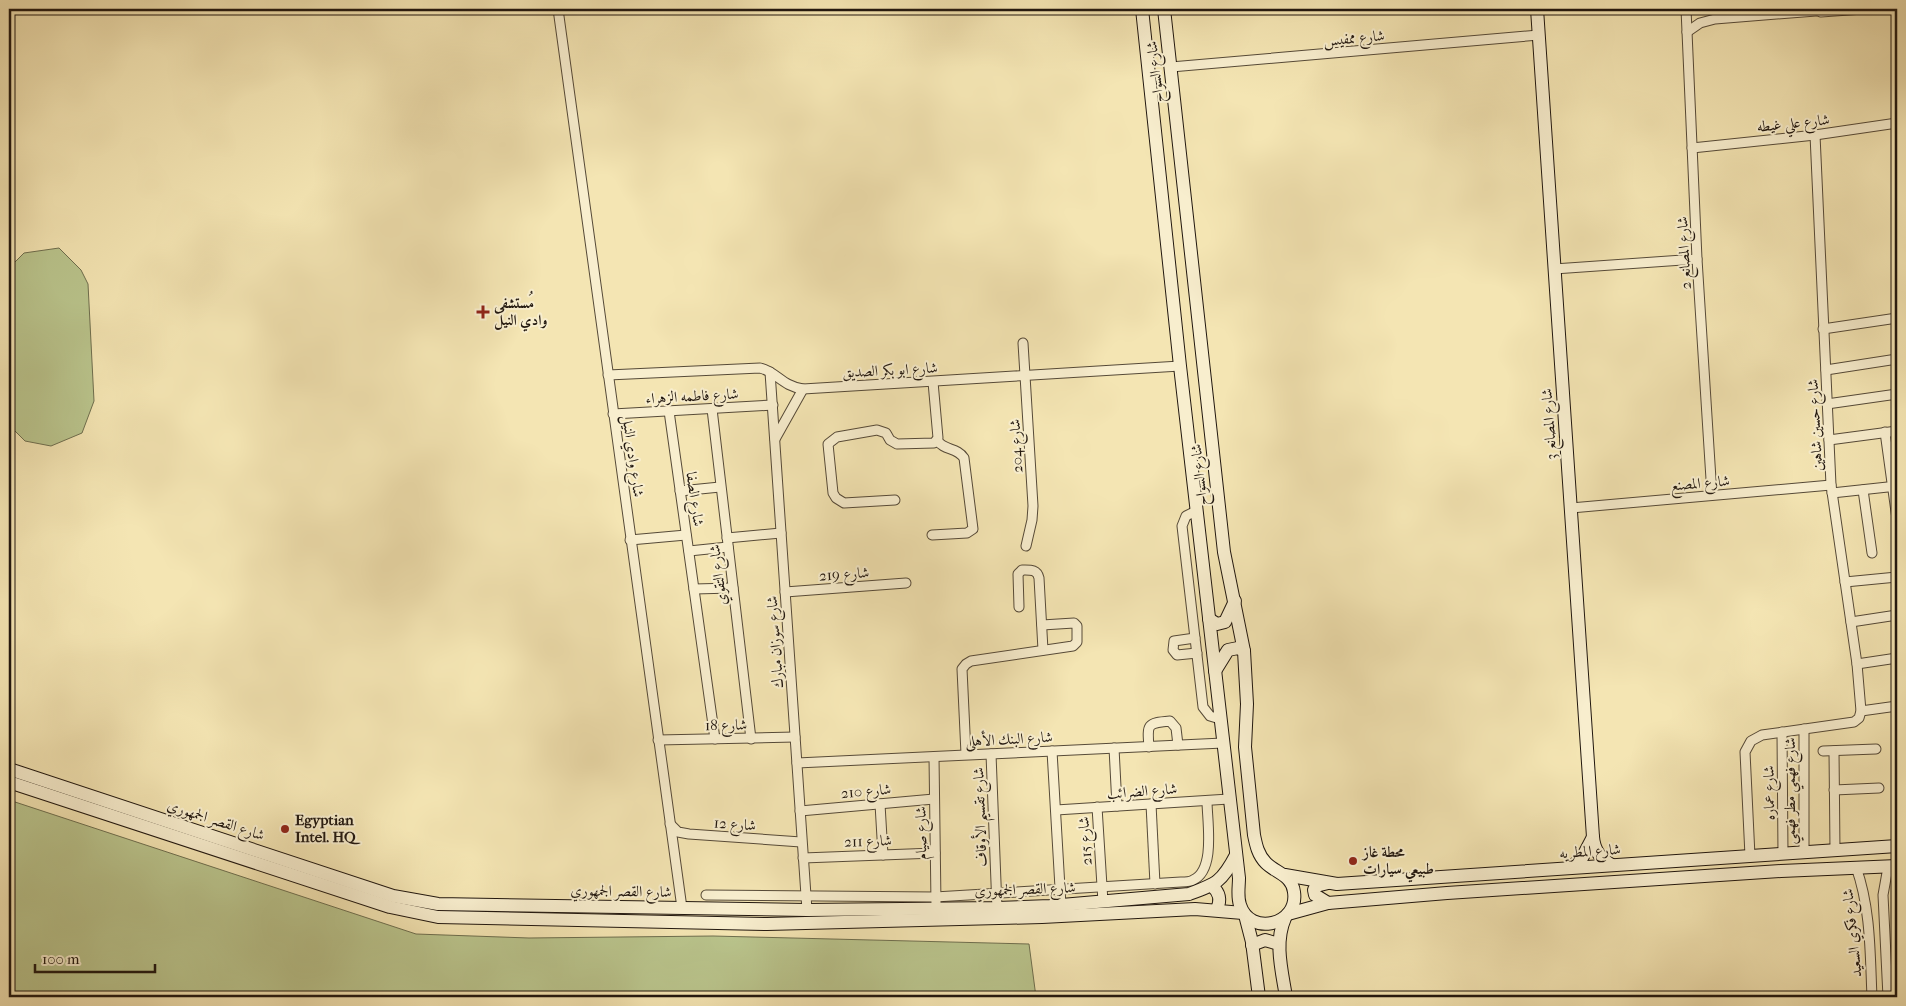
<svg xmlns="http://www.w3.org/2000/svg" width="1906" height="1006" font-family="'IM FELL French Canon',Amiri,serif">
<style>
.green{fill:#bac58d;stroke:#6e6e4e}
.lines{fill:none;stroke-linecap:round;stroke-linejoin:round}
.street-casing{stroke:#564a38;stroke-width:11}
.secondary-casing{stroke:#21170f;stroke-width:14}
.street{stroke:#f8eece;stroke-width:9}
.secondary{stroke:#f8eece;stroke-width:12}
.poi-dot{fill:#8f2418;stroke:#f8eece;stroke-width:2}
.labels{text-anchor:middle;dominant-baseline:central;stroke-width:4;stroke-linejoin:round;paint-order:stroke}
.street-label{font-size:15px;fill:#21170f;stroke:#f8eece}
.poi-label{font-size:15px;font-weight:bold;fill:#21170f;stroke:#f8eece;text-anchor:start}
</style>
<rect width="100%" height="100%" fill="#f4e5b3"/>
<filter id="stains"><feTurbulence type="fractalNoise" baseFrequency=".004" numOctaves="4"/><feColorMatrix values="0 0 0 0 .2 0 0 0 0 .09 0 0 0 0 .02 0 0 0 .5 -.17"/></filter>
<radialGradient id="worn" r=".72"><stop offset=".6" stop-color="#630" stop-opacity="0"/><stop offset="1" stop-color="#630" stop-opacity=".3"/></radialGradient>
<g class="green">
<path d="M59 248 81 270 88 284 94 401 82 433 51 446 25 441 9 425V268L24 253Z"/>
<path d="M9 800 416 934 529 938 713 936 1029 944 1036 997H9Z"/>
</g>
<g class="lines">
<defs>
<g id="street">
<path d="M558 9 682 908"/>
<path d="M1686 9 1697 259 1712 495"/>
<path d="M1813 9 1821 12 1863 9"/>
<path d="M1687 32 1700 23 1715 19 1816 11"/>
<path d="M1171 67 1539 35"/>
<path d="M1692 148 1815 135 1897 123"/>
<path d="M1554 269 1697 259"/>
<path d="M1823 329 1897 318"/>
<path d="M1023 343 1033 506 1032 520 1026 546"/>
<path d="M1826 370 1897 359"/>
<path d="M770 372 807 910"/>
<path d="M608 375 760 368C777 372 782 386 803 389L1180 366"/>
<path d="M1827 404 1897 394"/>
<path d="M712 409 751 739"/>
<path d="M669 411 715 739"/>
<path d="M613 414 773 405"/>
<path d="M1885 432 1897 519"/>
<path d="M775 439 803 389"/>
<path d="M1829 440 1897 431"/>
<path d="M1863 490 1872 553"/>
<path d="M680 491 720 487"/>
<path d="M1832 493 1897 486"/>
<path d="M895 500 844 503 836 498 833 493 828 444 837 437 877 430 886 433 890 440 897 444 934 443 938 438 933 382"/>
<path d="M1571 508 1831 485"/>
<path d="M1196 511 1186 516 1182 526 1203 707 1210 716 1220 719"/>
<path d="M932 535 967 533 973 529 964 458C957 447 944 451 937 440"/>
<path d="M727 538 781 533"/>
<path d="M630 540 686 535"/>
<path d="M689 551 728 547"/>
<path d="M1845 582 1897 577"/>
<path d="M694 589 733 588"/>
<path d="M785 592 906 583"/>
<path d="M1019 607 1018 574 1022 570C1030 570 1037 569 1039 578L1043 650"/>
<path d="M1851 622 1897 615"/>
<path d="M1195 638 1174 641 1173 650 1177 655 1197 653"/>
<path d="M1857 664 1897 658"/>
<path d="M1861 711 1897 706"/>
<path d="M1782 732 1783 854"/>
<path d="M658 740 795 737"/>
<path d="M1149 747C1147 724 1147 723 1170 721L1176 728 1178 745"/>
<path d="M1114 748 1117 806"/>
<path d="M1052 751 1061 905"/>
<path d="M1823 751 1876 749"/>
<path d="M1834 751 1835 850"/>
<path d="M966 754 962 669 966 664 971 661 1073 646 1077 642V626L1074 623 1042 625"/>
<path d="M991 754 997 908"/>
<path d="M934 757 936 903"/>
<path d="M797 763 1223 743"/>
<path d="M1834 790 1879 788"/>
<path d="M880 804 883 855"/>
<path d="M1151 804 1155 884"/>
<path d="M1097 807 1103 902"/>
<path d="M1056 810 1229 799"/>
<path d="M800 811 934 799"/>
<path d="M670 824 678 832 689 834 801 842"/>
<path d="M1804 852V729"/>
<path d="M1750 856 1745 752 1751 741 1762 735 1854 722 1859 718 1861 711 1857 664 1831 485 1815 135"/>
<path d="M803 858 935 853"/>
<path d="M1856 867C1871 909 1870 954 1872 997"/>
<path d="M706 895 935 897 1181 882C1185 882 1190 882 1193 880 1216 870 1207 821 1207 801"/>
<path d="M1888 997 1883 895 1888 867"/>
</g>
<g id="secondary">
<path d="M1142 9 1180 366 1239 878C1239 887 1237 896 1240 905 1250 937 1299 925 1294 892 1292 875 1276 873 1266 863 1258 855 1256 845 1254 835L1245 747 1247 704 1244 651 1224 552 1164 9"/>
<path d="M1537 9 1593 837C1594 850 1600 859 1612 865"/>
<path d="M1209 619 1217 624 1225 622 1235 601"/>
<path d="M1215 671 1228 650 1238 648 1244 651"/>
<path d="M9 769 393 896 438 904 807 910 997 908 1050 906 1189 894C1216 884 1222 882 1236 855"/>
<path d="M9 782 390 907 438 917 767 924 1042 917 1195 909 1243 913"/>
<path d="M1570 868 1582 858 1593 837"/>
<path d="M1285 875 1337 884 1897 846"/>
<path d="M1212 886C1220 893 1221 900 1217 909"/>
<path d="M1328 903 1315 895 1314 890 1316 886 1328 883"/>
<path d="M1288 914 1328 903 1447 893 1781 871 1897 866"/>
<path d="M1245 915 1252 942 1259 997"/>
<path d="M1285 918C1274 943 1282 971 1286 997"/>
<path d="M1252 945 1265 940 1279 944"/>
</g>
</defs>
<use href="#street" class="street-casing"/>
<use href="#secondary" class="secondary-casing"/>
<use href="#street" class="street"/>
<use href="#secondary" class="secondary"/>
</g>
<g class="poi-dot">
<path d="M480.5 304.5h5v5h5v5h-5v5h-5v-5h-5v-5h5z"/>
<circle cx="285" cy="829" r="5"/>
<circle cx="1353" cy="861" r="5"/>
</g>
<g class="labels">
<g class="street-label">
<text transform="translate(1354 38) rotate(-5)">شارع ممفيس</text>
<text transform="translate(1155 72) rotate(-97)">شارع السواح</text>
<text transform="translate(1793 123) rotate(-6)">شارع علي غيطه</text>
<text transform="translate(1684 253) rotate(-93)">شارع المصانع 2</text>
<text transform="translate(890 370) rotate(-3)">شارع ابو بكر الصديق</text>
<text transform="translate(692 396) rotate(-3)">شارع فاطمه الزهراء</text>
<text transform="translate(1549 424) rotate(-94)">شارع المصانع 3</text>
<text transform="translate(1815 425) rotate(-93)">شارع حسين شاهين</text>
<text transform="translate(1016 446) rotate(-93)">شارع 204</text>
<text transform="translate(633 456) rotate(82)">شارع وادي النيل</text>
<text transform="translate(1199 475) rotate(-96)">شارع السواح</text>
<text transform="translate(1700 483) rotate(-5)">شارع المصنع</text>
<text transform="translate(695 499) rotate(82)">شارع الصفا</text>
<text transform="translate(844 574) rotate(-4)">شارع 219</text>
<text transform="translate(718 575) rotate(-97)">شارع التقوي</text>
<text transform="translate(775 642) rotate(-94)">شارع سوزان مبارك</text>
<text transform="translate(726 725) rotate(-1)">شارع 18</text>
<text transform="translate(1009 739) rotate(-3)">شارع البنك الأهلى</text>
<text transform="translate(866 791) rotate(-5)">شارع 210</text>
<text transform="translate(1142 791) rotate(-4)">شارع الضرائب</text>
<text transform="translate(1790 791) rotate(-90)">شارع فهمي مطر فهمي</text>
<text transform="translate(1769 793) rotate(-91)">شارع عماره</text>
<text transform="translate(980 817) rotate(-92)">شارع تقسيم الأوقاف</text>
<text transform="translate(216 820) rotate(18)">شارع القصر الجمهوري</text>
<text transform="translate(735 824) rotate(4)">شارع 12</text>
<text transform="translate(921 833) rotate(-91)">شارع صيام</text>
<text transform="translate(868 841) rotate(-2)">شارع 211</text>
<text transform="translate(1085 841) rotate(-94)">شارع 215</text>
<text transform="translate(1590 851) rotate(-4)">شارع المطريه</text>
<text transform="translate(1025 889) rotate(-2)">شارع القصر الجمهوري</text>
<text transform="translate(621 891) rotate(1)">شارع القصر الجمهوري</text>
<text transform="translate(1852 933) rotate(-96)">شارع فكري السعيد</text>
</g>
<g class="poi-label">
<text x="494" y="303">مُستشفى<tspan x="494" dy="17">وادي النيل</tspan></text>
<text x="295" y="820">Egyptian<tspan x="295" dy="17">Intel. HQ</tspan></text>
<text x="1363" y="852">محطة غاز<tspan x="1363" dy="17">طبيعي سيارات</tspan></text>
</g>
</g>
<rect width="1906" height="1006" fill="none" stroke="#f4e5b3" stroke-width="30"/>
<rect x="10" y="10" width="1886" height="986" fill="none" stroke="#21170f" stroke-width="2.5"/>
<rect x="15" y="15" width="1876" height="976" fill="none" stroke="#21170f"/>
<path d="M35 964v8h120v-8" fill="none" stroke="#21170f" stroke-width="2.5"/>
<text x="42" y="964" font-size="15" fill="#21170f" stroke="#f8eece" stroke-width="4" paint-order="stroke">100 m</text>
<rect width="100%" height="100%" filter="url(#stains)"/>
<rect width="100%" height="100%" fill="url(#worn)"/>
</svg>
